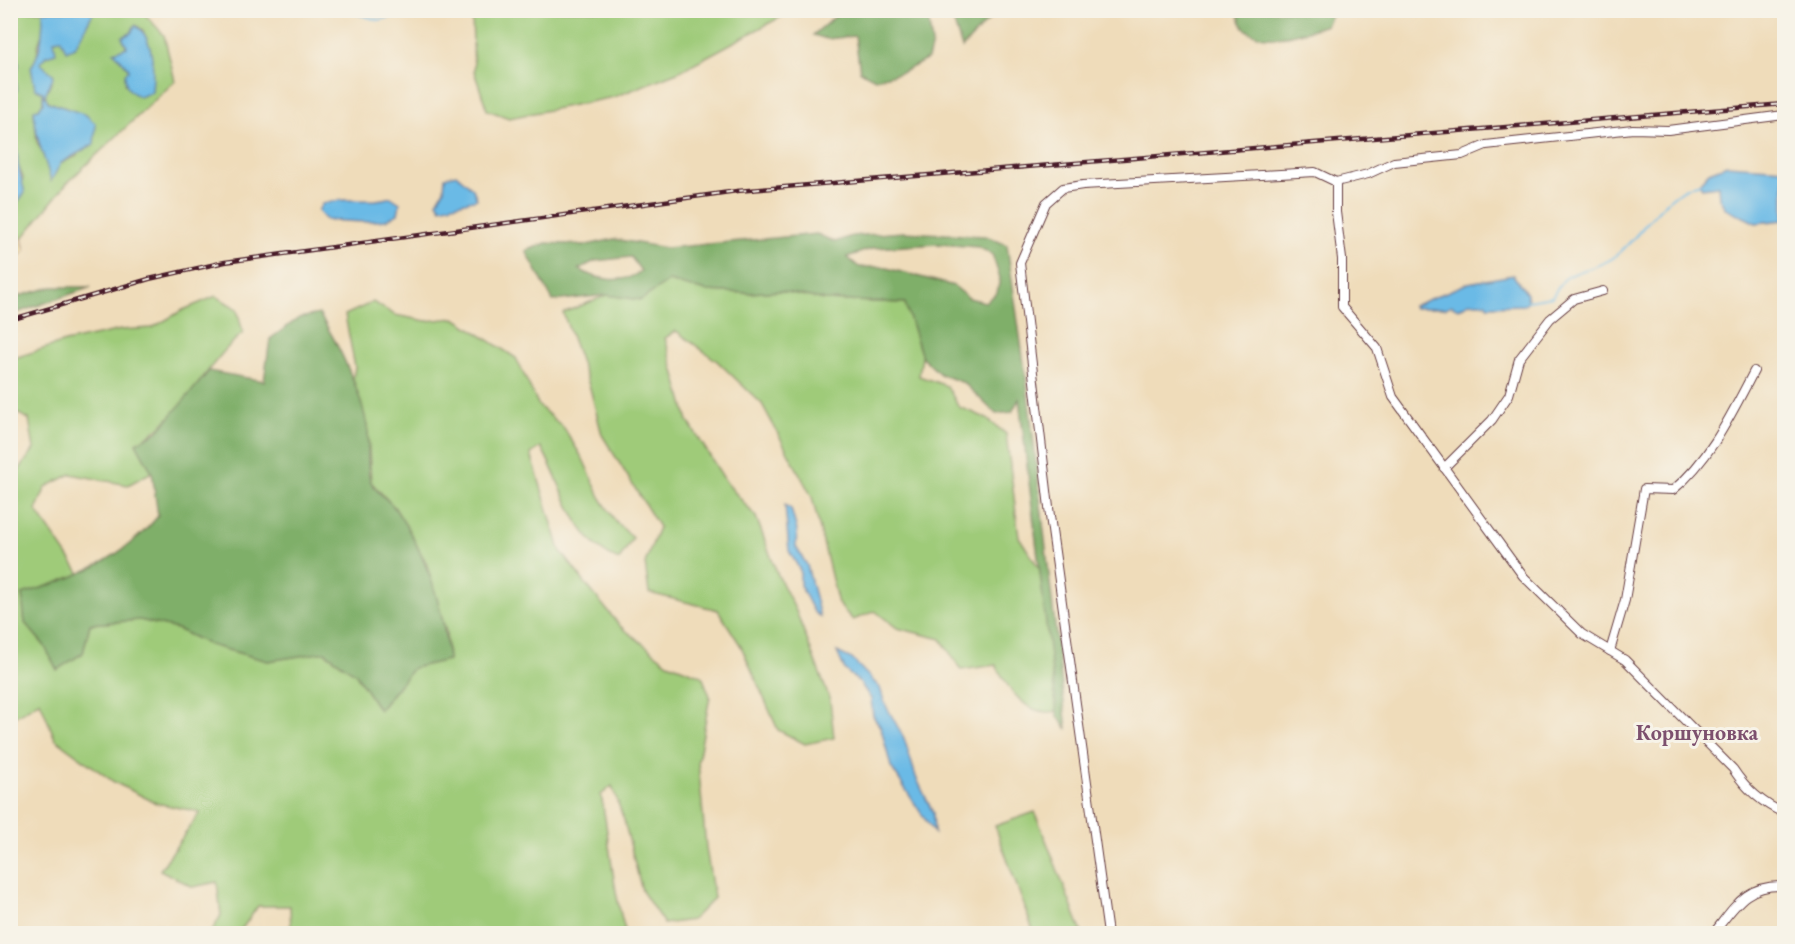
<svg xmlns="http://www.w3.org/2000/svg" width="1795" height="944" font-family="'EB Garamond',serif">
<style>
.green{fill:#9fcb79;stroke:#747552;stroke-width:1.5;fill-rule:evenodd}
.forest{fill:#7faf69;stroke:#64674a;stroke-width:1.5;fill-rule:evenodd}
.sand{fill:#eeda9e;stroke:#9c7c64;stroke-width:1.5}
.water{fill:#6bbae6;stroke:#5a6c88;stroke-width:1.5}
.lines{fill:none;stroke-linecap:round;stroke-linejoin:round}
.stream{stroke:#6bbae6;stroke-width:2}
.street-casing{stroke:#633b40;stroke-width:10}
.street{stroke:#fff;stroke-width:8}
.rail-casing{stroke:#4a1f2b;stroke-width:4.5}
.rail{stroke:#f7f3e8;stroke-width:2;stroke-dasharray:7;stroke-linecap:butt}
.labels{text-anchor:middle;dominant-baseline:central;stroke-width:6;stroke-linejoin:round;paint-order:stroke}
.quarter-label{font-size:22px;font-weight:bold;fill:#7d506e;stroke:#f7f3e8}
</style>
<rect width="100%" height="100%" fill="#f7f3e8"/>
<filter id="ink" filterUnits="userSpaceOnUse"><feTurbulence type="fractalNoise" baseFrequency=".0167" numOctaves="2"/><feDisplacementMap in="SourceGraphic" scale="12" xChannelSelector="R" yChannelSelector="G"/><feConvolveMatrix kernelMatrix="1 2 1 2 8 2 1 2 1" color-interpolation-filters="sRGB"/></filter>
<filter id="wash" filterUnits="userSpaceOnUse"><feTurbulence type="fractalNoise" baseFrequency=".008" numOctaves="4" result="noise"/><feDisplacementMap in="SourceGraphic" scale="24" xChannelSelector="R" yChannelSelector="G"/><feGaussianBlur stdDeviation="1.35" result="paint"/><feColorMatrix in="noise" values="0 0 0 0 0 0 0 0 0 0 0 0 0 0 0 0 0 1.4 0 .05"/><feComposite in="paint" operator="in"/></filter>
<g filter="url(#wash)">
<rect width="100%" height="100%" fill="#efdcba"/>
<g class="green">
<path d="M484 10H792V11L680 71 614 97 509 118 487 110 474 71 472 15Z"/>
<path d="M11 11H43V32L38 45 35 88 43 92V103L39 109 34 111 37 142 48 163 50 175 61 163 77 156 64 107 48 102 45 95 52 82 40 63 53 40 61 39 75 47 94 11H142L164 35 175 81 67 183 22 239 11 231 23 177 18 165 17 150 11 145V111L15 107 11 93 17 90 15 75 19 65 11 40ZM135 25 143 30 148 49 125 85 130 69C124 60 127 48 125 36L131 33Z"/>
<path d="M669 281 706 291 748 293 782 291 825 300 905 303 922 357 919 376 947 386 959 407 986 418 1006 434 1019 537 1041 571 1057 711C1027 718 1008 689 996 665L961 670 941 639 897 628 875 611 853 620 838 604 812 497 762 404 717 361 676 331 665 338 688 421 726 482 756 517 777 573 796 611 830 700 834 738 805 744 778 730 741 646 718 610 649 593 645 563 659 527 602 435 590 388 563 313 607 295 641 300Z"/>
<path d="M216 296 237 309 243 333C203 366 184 418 136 443L152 472 128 485 71 474 46 487 36 510 81 575 22 595 25 623 44 645 57 669 83 653 90 624 140 620 177 629 210 645 268 661 324 652 356 674 379 710 413 668 448 660 446 632 426 562 395 508 371 482 368 434 353 378 355 367 345 315 373 302 395 315 426 321 455 318 516 358 539 406 564 428 583 459 600 497 616 522 633 538 619 560C574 543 563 484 541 447L531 454 560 550 585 583 620 626 668 663 702 676 710 696 698 761 706 848 714 898 692 920 664 924 642 891 624 820 612 786 601 795C610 841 612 886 625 930L623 933H291L290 906H258L239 933H211L221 915 217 882 193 887 160 870 200 812 156 803 114 782 55 739 40 701 11 719V481L34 449 29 419 11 410V359L65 342 121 330 152 328 183 310Z"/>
<path d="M1035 812 1082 933H1034L995 826Z"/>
</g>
<g class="forest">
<path d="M843 10 927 11 932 44 928 59 903 72 875 79 860 71 855 36 827 39 813 35Z"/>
<path d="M950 11V10L997 11 962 48Z"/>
<path d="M1238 11 1239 10 1333 11 1326 25C1300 34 1242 53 1238 11Z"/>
<path d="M903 232 986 236 1007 245 1027 385 1067 729 1057 715 1019 399 1012 412 996 414 964 383 940 374 922 357 905 303 825 300 782 291 748 293 706 291 669 281 641 300 607 295 553 301 526 251 546 243 587 245 614 239 666 248 817 234 835 242 852 236ZM939 244 978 247 992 254 1000 278 997 293 985 302 969 298 954 286 883 267H859L847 257 874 248ZM631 257 641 271C624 285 596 280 579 269L595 261Z"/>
<path d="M52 287H91L11 315V298Z"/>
<path d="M319 314C339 344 363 396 368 432 369 445 366 472 371 482 376 493 390 500 396 510 426 553 444 607 448 660L413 668 379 710 356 674 325 652 268 661 210 645 177 629 140 620 90 624 83 653 57 670 44 645 25 623 22 594C74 579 123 559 158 516L152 472 136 443 157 432 209 371 264 381 270 339 299 318Z"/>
</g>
<path class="sand" d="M11 231 22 239 25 251 11 262Z"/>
<g class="water">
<path d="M43 11H94L75 47 66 51 61 39 54 40 56 53 46 56 40 63 54 75 45 95 48 102 86 115 96 124 94 144 61 163 51 181C44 154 35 140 34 110L39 109 43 103V92L35 89 31 67C42 52 43 29 43 11Z"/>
<path d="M135 25C155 37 154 71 152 92L140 97C128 91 125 87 125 74L129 69 114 52 127 47 122 37 131 33Z"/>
<path d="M10 40 19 65 15 75 17 90 11 93Z"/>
<path d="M11 145 17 150 18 165 25 193 14 206 12 228Z"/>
<path d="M1727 165 1784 169V220L1756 223 1725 208 1719 198 1718 186 1702 188 1699 183 1709 172Z"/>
<path d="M456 174 473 189 477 199 441 208 437 202 444 190 445 177Z"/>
<path d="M391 197 400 203 398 214 386 220 364 222 326 220 318 211 322 204C347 195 367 205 391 197Z"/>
<path d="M1513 275 1527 294 1528 301 1524 305 1488 306 1486 303H1469L1458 309 1451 305 1446 308H1414L1413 306 1468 283Z"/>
<path d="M785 505 791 509 797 530 796 547 807 565 820 617 814 612 800 585V570L789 551Z"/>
<path d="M837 652 852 659 880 688 885 704 904 738 916 777 933 813 934 833 891 767 881 728 873 716 871 699 861 684 845 670Z"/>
</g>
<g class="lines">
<g class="stream">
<path d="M344 10 378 20 423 10"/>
<path d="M1528 301 1552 297C1556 291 1560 282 1566 278 1580 269 1598 268 1613 258 1642 237 1663 190 1701 183"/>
</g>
</g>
</g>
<g filter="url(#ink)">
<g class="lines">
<defs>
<g id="street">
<path d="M1336 182V212L1342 259V307L1377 348 1393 397 1523 576 1582 634 1625 660 1733 769C1746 789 1763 804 1784 813"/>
<path d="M1444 468 1492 420 1509 395 1519 359 1550 319 1574 299 1603 291"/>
<path d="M1610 651 1625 600 1644 489 1673 490C1710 460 1732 413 1754 371"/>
<path d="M1108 934 1050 516 1020 263 1046 203 1063 188 1083 185 1315 172 1336 182 1368 174 1394 162 1462 155 1486 145 1633 129 1668 130 1784 115"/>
<path d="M1713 934C1735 906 1746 884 1784 886"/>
</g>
</defs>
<use href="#street" class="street-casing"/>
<use href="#street" class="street"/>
<defs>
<path id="rail" d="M10 320 149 279 225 262 737 191 1784 104"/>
</defs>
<use href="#rail" class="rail-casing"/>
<use href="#rail" class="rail"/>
</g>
</g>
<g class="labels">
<g class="quarter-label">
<text x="1697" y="732">Коршуновка</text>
</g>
</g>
<rect width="1795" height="944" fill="none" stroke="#f7f3e8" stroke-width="36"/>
</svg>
